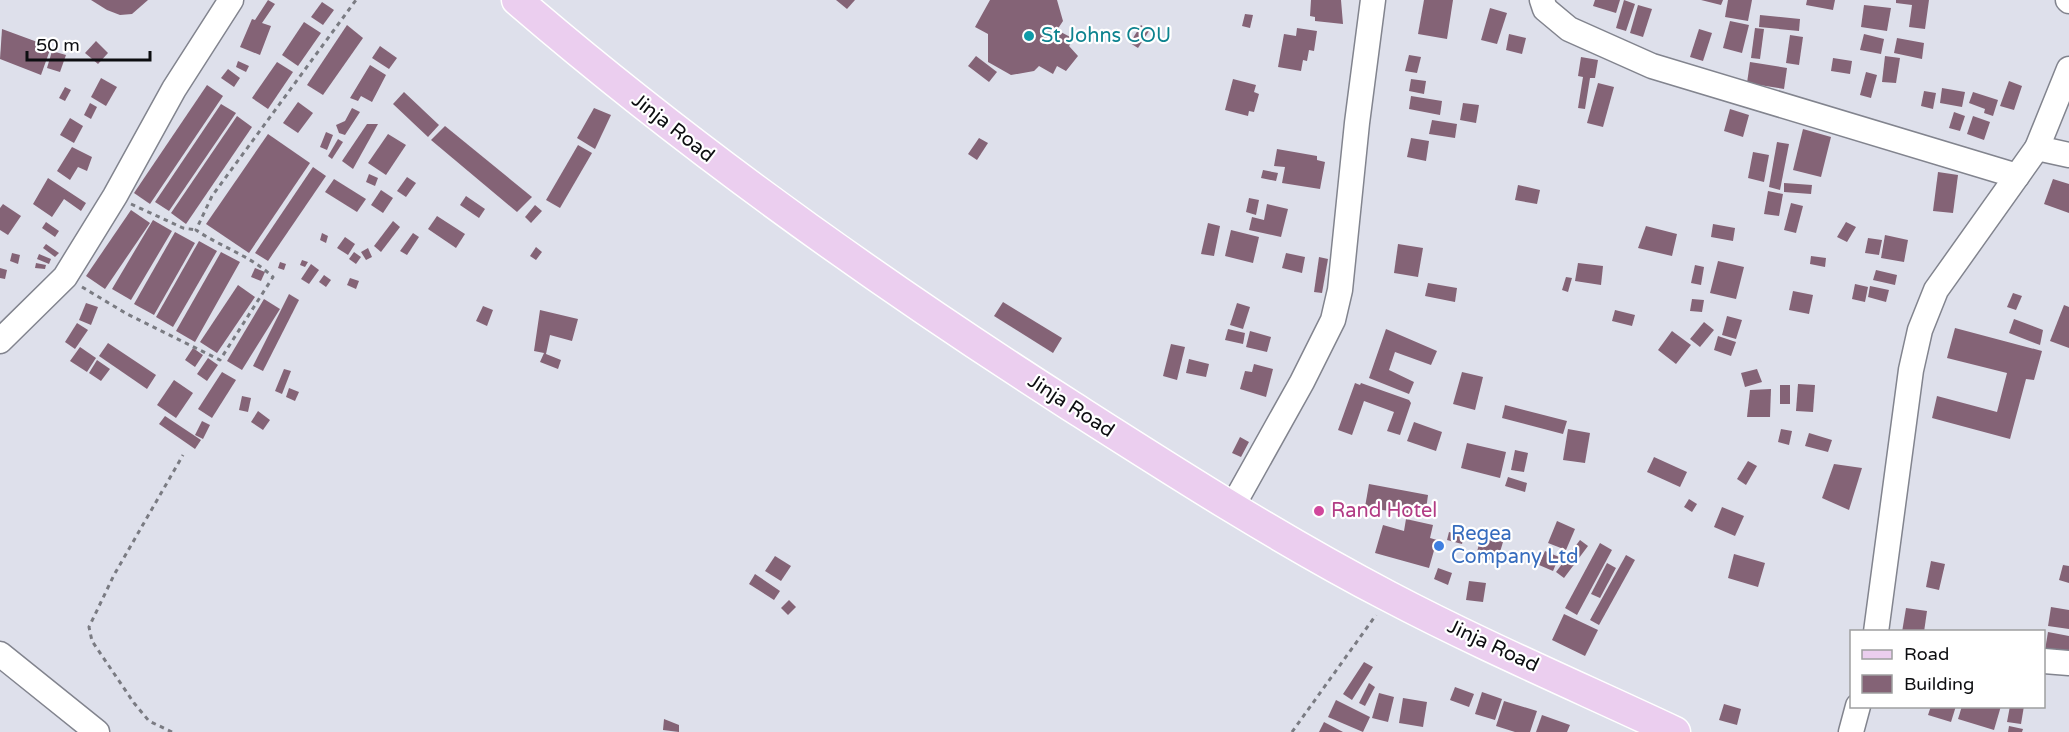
<svg xmlns="http://www.w3.org/2000/svg" width="2069" height="732" font-family="'Varela Round',sans-serif">
<style>
.building{fill:#846376}
.lines{fill:none;stroke-linecap:round;stroke-linejoin:round}
.minor-casing{stroke:#82848e;stroke-width:27}
.major-casing{stroke:#fff;stroke-width:33}
.path{stroke:#7a7b82;stroke-width:3;stroke-dasharray:4.5 4.5;stroke-linecap:butt}
.minor{stroke:#fff;stroke-width:24}
.major{stroke:#ebceef;stroke-width:30}
.culture-dot{fill:#0f9aa8;stroke:#fff;stroke-width:2}
.hotel-dot{fill:#d1479c;stroke:#fff;stroke-width:2}
.shop-dot{fill:#3f7fe0;stroke:#fff;stroke-width:2}
.labels{text-anchor:middle;dominant-baseline:central;stroke-width:4.5;stroke-linejoin:round;paint-order:stroke}
.culture-label{font-size:20px;fill:#0d838f;stroke:#fff;text-anchor:start}
.street-label{font-size:20px;fill:#0d0e11;stroke:#fff}
.hotel-label{font-size:20px;fill:#b23c85;stroke:#fff;text-anchor:start}
.shop-label{font-size:20px;fill:#366cbe;stroke:#fff;text-anchor:start}
</style>
<rect width="100%" height="100%" fill="#dee0eb"/>
<g class="building">
<path d="M91 0H148L132 14 120 15 107 10Z"/>
<path d="M268 0 275 4 262 23 271 26 260 55 240 47 252 19 255 20Z"/>
<path d="M836 0H855L847 9Z"/>
<path d="M990 0H1057L1063 21 1057 30 1074 39 1069 46 1078 56 1066 71 1057 66 1053 74 1039 66 1034 71 1011 75 988 62V34L975 27Z"/>
<path d="M1311 0H1341L1343 24 1315 21V17L1310 16Z"/>
<path d="M1424 0H1453L1447 39 1418 34Z"/>
<path d="M1595 0H1620L1616 13 1593 6Z"/>
<path d="M1624 0 1635 4 1626 31 1616 28Z"/>
<path d="M1701 0H1723L1721 5Z"/>
<path d="M1728 0H1752L1748 21 1725 17Z"/>
<path d="M1807 0H1835L1833 10 1806 5Z"/>
<path d="M1896 0H1929L1925 29 1909 27 1912 5 1896 3Z"/>
<path d="M322 2 334 10 323 25 311 17Z"/>
<path d="M1638 5 1652 9 1643 37 1630 33Z"/>
<path d="M1864 5 1891 8 1887 31 1861 27Z"/>
<path d="M1490 8 1507 13 1497 44 1481 40Z"/>
<path d="M1245 14 1253 15 1250 28 1242 26Z"/>
<path d="M1760 15 1800 19 1799 31 1759 27Z"/>
<path d="M1730 21 1749 25 1742 53 1723 48Z"/>
<path d="M304 22 321 33 298 66 282 55Z"/>
<path d="M347 25 363 38 323 95 307 85Z"/>
<path d="M1141 25 1149 31 1138 48 1130 43Z"/>
<path d="M1297 28 1317 31 1314 51 1309 50 1307 61 1303 60 1301 71 1278 67 1284 34 1296 36Z"/>
<path d="M1755 28 1764 29 1760 59 1751 58Z"/>
<path d="M2 29 51 47 41 75 0 59Z"/>
<path d="M1699 29 1712 33 1703 61 1690 57Z"/>
<path d="M1509 34 1526 38 1522 54 1506 50Z"/>
<path d="M1864 34 1884 39 1881 54 1860 50Z"/>
<path d="M1790 35 1803 37 1799 65 1786 63Z"/>
<path d="M1897 38 1924 43 1922 59 1894 53Z"/>
<path d="M96 41 108 53 98 64 85 53Z"/>
<path d="M380 46 397 58 389 69 372 58Z"/>
<path d="M52 51 66 55 60 72 47 68Z"/>
<path d="M1409 55 1421 57 1417 73 1405 71Z"/>
<path d="M976 56 997 72 989 82 968 66Z"/>
<path d="M1885 56 1900 58 1896 83 1882 82Z"/>
<path d="M1581 57 1598 60 1595 78H1590L1585 109 1578 108 1583 77 1578 76Z"/>
<path d="M1833 58 1852 61 1850 74 1831 71Z"/>
<path d="M238 61 249 66 246 72 236 67Z"/>
<path d="M277 62 293 72 268 109 252 98Z"/>
<path d="M1750 62 1787 68 1784 89 1747 83Z"/>
<path d="M370 65 386 75 372 102 361 96 358 101 350 98Z"/>
<path d="M228 69 240 78 234 87 221 78Z"/>
<path d="M1866 72 1877 75 1871 98 1860 95Z"/>
<path d="M101 78 117 87 106 106 91 97Z"/>
<path d="M1233 79 1256 85 1254 92 1259 94 1254 112 1249 111 1248 116 1225 110Z"/>
<path d="M1411 79 1426 81 1424 94 1409 91Z"/>
<path d="M2009 81 2022 86 2014 110 2000 106Z"/>
<path d="M1598 83 1614 87 1603 127 1587 123Z"/>
<path d="M207 85 223 96 150 204 134 193Z"/>
<path d="M65 87 71 90 65 101 59 98Z"/>
<path d="M1942 88 1965 92 1962 107 1940 103Z"/>
<path d="M1924 91 1936 93 1933 109 1921 106Z"/>
<path d="M404 92 439 125 428 137 393 104Z"/>
<path d="M1973 92 1998 100 1993 116 1984 113 1985 109 1969 103Z"/>
<path d="M1411 96 1442 101 1440 115 1409 109Z"/>
<path d="M298 102 313 113 298 133 283 123Z"/>
<path d="M90 103 97 107 91 119 84 115Z"/>
<path d="M1463 103 1479 105 1476 123 1460 120Z"/>
<path d="M221 104 236 113 169 211 155 202Z"/>
<path d="M352 108 360 112 345 135 339 133 336 125 345 121Z"/>
<path d="M594 108 611 115 595 149 577 138Z"/>
<path d="M1730 109 1749 115 1743 137 1724 131Z"/>
<path d="M1954 112 1965 116 1960 131 1949 128Z"/>
<path d="M237 116 252 127 186 224 171 213Z"/>
<path d="M1973 116 1990 122 1984 140 1967 134Z"/>
<path d="M70 118 83 126 74 143 60 135Z"/>
<path d="M1432 120 1457 124 1455 138 1429 134Z"/>
<path d="M367 124H378L353 169 342 161Z"/>
<path d="M445 126 532 197 517 212 431 140Z"/>
<path d="M1803 129 1831 137 1821 177 1793 170Z"/>
<path d="M326 132 333 135 327 150 320 147Z"/>
<path d="M268 134 310 163 249 253 206 224Z"/>
<path d="M388 134 406 145 386 175 368 163Z"/>
<path d="M979 138 988 143 977 160 968 154Z"/>
<path d="M1411 138 1429 141 1426 161 1407 157Z"/>
<path d="M338 139 343 142 332 159 328 156Z"/>
<path d="M1777 142 1789 144 1780 190 1769 187Z"/>
<path d="M578 145 592 153 560 208 546 200Z"/>
<path d="M72 147 92 157 87 171 78 167 70 180 57 171Z"/>
<path d="M1277 149 1317 156V160L1325 162 1320 189 1282 183 1285 167 1274 166Z"/>
<path d="M1753 152 1769 155 1764 182 1748 178Z"/>
<path d="M313 167 326 176 268 261 255 253Z"/>
<path d="M1263 170 1278 173 1276 181 1261 178Z"/>
<path d="M1938 172 1958 175 1953 213 1933 211Z"/>
<path d="M369 174 378 178 375 186 366 182Z"/>
<path d="M407 177 416 183 406 197 397 191Z"/>
<path d="M48 178 86 203 81 211 64 199 52 217 33 204Z"/>
<path d="M334 179 366 199 357 212 325 192Z"/>
<path d="M2053 179 2069 184V213L2044 204Z"/>
<path d="M1784 183 1812 185 1811 194 1784 192Z"/>
<path d="M1518 185 1540 190 1537 204 1515 200Z"/>
<path d="M381 190 393 198 383 213 371 205Z"/>
<path d="M1768 191 1783 194 1779 216 1764 214Z"/>
<path d="M466 196 485 209 479 218 460 205Z"/>
<path d="M1249 198 1259 200 1256 215 1246 212Z"/>
<path d="M1791 203 1803 206 1796 233 1784 230Z"/>
<path d="M3 204 21 216 8 235 0 230V208Z"/>
<path d="M1267 204 1288 209 1281 237 1249 230 1252 217 1264 220Z"/>
<path d="M535 205 542 211 531 223 525 217Z"/>
<path d="M131 210 150 223 105 289 86 276Z"/>
<path d="M437 216 465 234 456 248 428 229Z"/>
<path d="M153 220 172 231 131 300 112 289Z"/>
<path d="M393 221 400 227 381 252 374 246Z"/>
<path d="M46 222 59 231 55 237 42 228Z"/>
<path d="M1846 222 1856 227 1847 242 1837 237Z"/>
<path d="M1208 223 1220 226 1214 256 1201 254Z"/>
<path d="M1713 224 1735 228 1733 241 1711 237Z"/>
<path d="M1646 226 1677 234 1672 256 1638 248Z"/>
<path d="M1231 230 1259 237 1253 263 1225 256Z"/>
<path d="M175 232 195 243 154 315 134 304Z"/>
<path d="M322 233 328 236 326 243 320 240Z"/>
<path d="M413 233 419 237 407 255 400 251Z"/>
<path d="M1885 235 1908 240 1904 262 1881 258Z"/>
<path d="M345 237 355 244 348 255 337 248Z"/>
<path d="M1868 238 1882 240 1879 255 1865 253Z"/>
<path d="M199 241 217 251 173 327 156 317Z"/>
<path d="M46 244 59 253 55 257 43 248Z"/>
<path d="M1398 244 1423 248 1418 277 1394 273Z"/>
<path d="M536 247 542 252 536 260 530 256Z"/>
<path d="M368 248 372 257 366 260 361 252Z"/>
<path d="M221 252 240 262 195 342 176 331Z"/>
<path d="M354 252 361 257 356 264 349 259Z"/>
<path d="M12 253 20 255 18 264 10 261Z"/>
<path d="M1286 253 1305 257 1302 273 1282 268Z"/>
<path d="M39 254 51 259 49 264 37 259Z"/>
<path d="M1811 256 1826 258 1825 267 1810 264Z"/>
<path d="M1319 257 1328 259 1322 293 1314 292Z"/>
<path d="M302 260 308 262 305 267 300 265Z"/>
<path d="M1718 261 1744 267 1736 299 1710 293Z"/>
<path d="M280 262 286 264 284 270 278 268Z"/>
<path d="M36 263 46 265 45 269 35 268Z"/>
<path d="M1578 263 1603 266 1601 285 1575 281Z"/>
<path d="M311 264 319 270 309 284 301 279Z"/>
<path d="M1695 265 1704 267 1701 285 1691 283Z"/>
<path d="M0 268 7 270 5 279 0 278Z"/>
<path d="M255 268 265 272 261 281 251 277Z"/>
<path d="M1876 270 1897 275 1895 285 1873 280Z"/>
<path d="M324 275 331 280 326 287 319 282Z"/>
<path d="M1566 277 1572 278 1568 292 1562 290Z"/>
<path d="M350 278 359 281 356 289 347 285Z"/>
<path d="M1428 283 1457 288 1455 302 1425 296Z"/>
<path d="M1855 284 1868 287 1865 302 1852 299Z"/>
<path d="M238 285 255 297 217 353 200 342Z"/>
<path d="M1870 286 1889 290 1886 302 1868 297Z"/>
<path d="M1793 291 1813 295 1809 314 1789 310Z"/>
<path d="M2013 293 2022 296 2016 310 2007 307Z"/>
<path d="M289 294 299 300 263 371 253 366Z"/>
<path d="M264 299 280 309 242 370 227 361Z"/>
<path d="M1692 299 1704 300 1702 312 1690 311Z"/>
<path d="M1003 302 1062 338 1053 353 994 316Z"/>
<path d="M86 303 98 307 91 325 79 320Z"/>
<path d="M1237 303 1250 307 1243 329 1230 325Z"/>
<path d="M2064 305 2069 307V348L2050 341Z"/>
<path d="M483 306 493 310 487 326 476 321Z"/>
<path d="M540 310 578 319 572 341 550 335 546 354 561 360 558 369 540 362 544 353 534 351Z"/>
<path d="M1615 310 1635 315 1632 326 1612 321Z"/>
<path d="M1727 316 1742 320 1736 339 1722 335Z"/>
<path d="M2014 319 2043 330 2040 345 2009 333Z"/>
<path d="M1704 322 1714 330 1700 347 1690 339Z"/>
<path d="M77 323 88 330 75 349 65 342Z"/>
<path d="M1955 328 2042 351 2034 380 2026 379 2010 439 1932 418 1937 396 1997 412 2007 373 1947 358Z"/>
<path d="M1228 329 1245 333 1243 344 1225 340Z"/>
<path d="M1386 329 1437 351 1431 365 1395 352 1389 370 1414 382 1409 394 1369 378Z"/>
<path d="M1250 331 1271 337 1267 352 1246 347Z"/>
<path d="M1672 331 1691 345 1676 364 1658 350Z"/>
<path d="M1718 336 1736 342 1731 356 1714 350Z"/>
<path d="M108 343 156 375 147 389 99 356Z"/>
<path d="M1171 344 1185 347 1177 380 1163 376Z"/>
<path d="M80 347 96 358 87 372 70 361Z"/>
<path d="M193 348 203 355 195 367 185 360Z"/>
<path d="M208 358 218 365 207 381 197 374Z"/>
<path d="M1189 359 1209 364 1206 377 1186 373Z"/>
<path d="M97 360 110 369 101 381 89 373Z"/>
<path d="M1254 364 1273 369 1266 397 1240 389 1245 371 1252 372Z"/>
<path d="M284 369 291 371 282 394 275 391Z"/>
<path d="M1757 369 1762 382 1745 387 1741 373Z"/>
<path d="M222 372 236 380 212 418 198 409Z"/>
<path d="M1462 372 1483 377 1475 410 1453 404Z"/>
<path d="M174 380 193 393 176 418 157 405Z"/>
<path d="M1355 383 1360 385 1361 383 1409 400 1411 403 1400 435 1387 431 1394 412 1364 401 1352 435 1338 430Z"/>
<path d="M1798 384 1815 385 1813 412 1796 411Z"/>
<rect x="1780" y="385" width="10" height="19"/>
<path d="M289 388 299 392 295 401 286 397Z"/>
<path d="M1771 389 1770 417H1747L1750 390Z"/>
<path d="M242 396 251 398 248 412 239 410Z"/>
<path d="M1505 405 1567 421 1563 434 1502 418Z"/>
<path d="M258 411 270 420 263 430 251 422Z"/>
<path d="M165 416 201 440 195 449 159 424Z"/>
<path d="M202 421 210 425 203 439 195 435Z"/>
<path d="M1414 422 1442 432 1436 451 1407 441Z"/>
<path d="M1568 429 1590 433 1585 463 1563 460Z"/>
<path d="M1781 429 1792 431 1789 445 1778 442Z"/>
<path d="M1809 433 1832 440 1828 452 1805 446Z"/>
<path d="M1240 437 1249 442 1241 457 1232 453Z"/>
<path d="M1467 443 1506 452 1500 478 1461 468Z"/>
<path d="M1515 450 1528 453 1524 472 1511 470Z"/>
<path d="M1654 457 1687 472 1680 487 1647 472Z"/>
<path d="M1748 461 1757 466 1746 485 1737 479Z"/>
<path d="M1834 464 1862 468 1849 510 1822 498Z"/>
<path d="M1508 477 1527 483 1525 492 1505 486Z"/>
<path d="M1369 484 1428 495 1425 517 1365 507Z"/>
<path d="M1689 499 1697 504 1692 512 1684 507Z"/>
<path d="M1722 507 1744 516 1735 536 1714 527Z"/>
<path d="M1406 519 1433 525 1430 538 1437 540 1429 568 1375 553 1383 525 1404 531Z"/>
<path d="M1557 521 1575 529 1566 550 1548 543Z"/>
<path d="M1449 532 1464 536 1462 544 1447 540Z"/>
<path d="M1481 536 1503 542 1497 562 1476 556Z"/>
<path d="M1580 540 1588 546 1564 578 1556 572Z"/>
<path d="M1600 543 1612 550 1577 615 1565 608Z"/>
<path d="M1545 551 1559 557 1553 571 1539 565Z"/>
<path d="M1734 554 1765 563 1758 587 1728 578Z"/>
<path d="M1626 555 1635 560 1599 625 1590 620Z"/>
<path d="M775 556 791 566 781 581 765 571Z"/>
<path d="M1931 561 1945 564 1939 590 1926 587Z"/>
<path d="M1607 563 1616 568 1600 598 1591 594Z"/>
<path d="M2063 565 2069 566V583L2059 580Z"/>
<path d="M1438 568 1452 573 1448 585 1434 579Z"/>
<path d="M755 574 780 591 774 600 749 584Z"/>
<path d="M1469 581 1486 583 1483 602 1466 600Z"/>
<path d="M789 600 796 607 788 615 781 608Z"/>
<path d="M2051 607 2069 610V629L2048 626Z"/>
<path d="M1906 608 1927 611 1924 632H1902Z"/>
<path d="M1564 614 1598 630 1585 656 1552 640Z"/>
<path d="M2048 632 2069 636V655L2045 650Z"/>
<path d="M1364 662 1373 667 1352 700 1343 694Z"/>
<path d="M1369 683 1375 687 1365 706 1359 703Z"/>
<path d="M1455 687 1474 694 1469 707 1450 700Z"/>
<path d="M1482 692 1502 699 1495 720 1475 714Z"/>
<path d="M1379 693 1394 697 1388 722 1372 718Z"/>
<path d="M1403 698 1427 702 1423 727 1399 723Z"/>
<path d="M1336 700 1370 717 1363 732 1328 717Z"/>
<path d="M1504 701 1537 711 1530 732H1515L1496 726Z"/>
<path d="M1724 704 1741 709 1737 725 1719 720Z"/>
<path d="M1931 706H1956L1951 722 1928 715Z"/>
<path d="M1962 706H2001L1994 730 1958 719Z"/>
<path d="M2010 706H2024L2021 724 2007 722Z"/>
<path d="M1542 715 1570 725 1567 732H1536Z"/>
<path d="M664 719 679 725V732L663 730Z"/>
<path d="M1324 722 1343 732H1319Z"/>
<path d="M2009 726 2023 729 2022 732H2008Z"/>
</g>
<g class="lines">
<defs>
<g id="minor">
<path d="M1542 0 1545 9 1569 29 1652 66 2017 176"/>
<path d="M2068 0 2069 1"/>
<path d="M2037 148 2069 155"/>
<path d="M0 341 65 277 115 196 174 89 231 0"/>
<path d="M1231 509 1302 382 1333 320 1340 290 1357 123 1373 0"/>
<path d="M1876 632 1911 370 1920 330 1936 290 2037 148 2069 69"/>
<path d="M0 654 97 732"/>
<path d="M2044 661 2069 663"/>
<path d="M1851 732 1858 706"/>
</g>
<path id="major" d="M517 0C690 149 876 281 1068 404 1173 471 1277 538 1388 596 1481 645 1579 687 1675 732"/>
</defs>
<use href="#minor" class="minor-casing"/>
<use href="#major" class="major-casing"/>
<g class="path">
<path d="M131 204 183 228 196 230"/>
<path d="M82 287 127 314 220 360 273 277C251 256 221 247 196 230L212 196 356 0"/>
<path d="M172 732 149 721 134 703 92 641 89 627 114 575 183 455"/>
<path d="M1292 732 1376 615"/>
</g>
<use href="#minor" class="minor"/>
<use href="#major" class="major"/>
</g>
<circle class="culture-dot" cx="1029" cy="36" r="6"/>
<circle class="hotel-dot" cx="1319" cy="511" r="6"/>
<circle class="shop-dot" cx="1439" cy="546" r="6"/>
<g class="labels">
<g class="culture-label">
<text x="1041" y="36">St Johns COU</text>
</g>
<g class="street-label">
<text transform="translate(673 128) rotate(38)">Jinja Road</text>
<text transform="translate(1071 406) rotate(33)">Jinja Road</text>
<text transform="translate(1493 646) rotate(25)">Jinja Road</text>
</g>
<g class="hotel-label">
<text x="1331" y="511">Rand Hotel</text>
</g>
<g class="shop-label">
<text x="1451" y="534">Regea<tspan x="1451" dy="23">Company Ltd</tspan></text>
</g>
</g>
<rect x="1850" y="630" width="195" height="78" fill="#ffffff" stroke="#9e9fa0" stroke-width="1.5"/>
<rect x="1862" y="650" width="30" height="9" fill="#ebceef" stroke="#9e9fa0" stroke-width="1.5"/>
<text x="1904" y="660" font-size="18" fill="#0d0e11">Road</text>
<rect x="1862" y="675" width="30" height="18" fill="#846376" stroke="#9e9fa0" stroke-width="1.5"/>
<text x="1904" y="690" font-size="18" fill="#0d0e11">Building</text>
<path d="M27 51v9h123v-9" fill="none" stroke="#0d0e11" stroke-width="3"/>
<text x="36" y="51" font-size="18" fill="#0d0e11" stroke="#ffffff" stroke-width="4.5" paint-order="stroke">50 m</text>
</svg>
